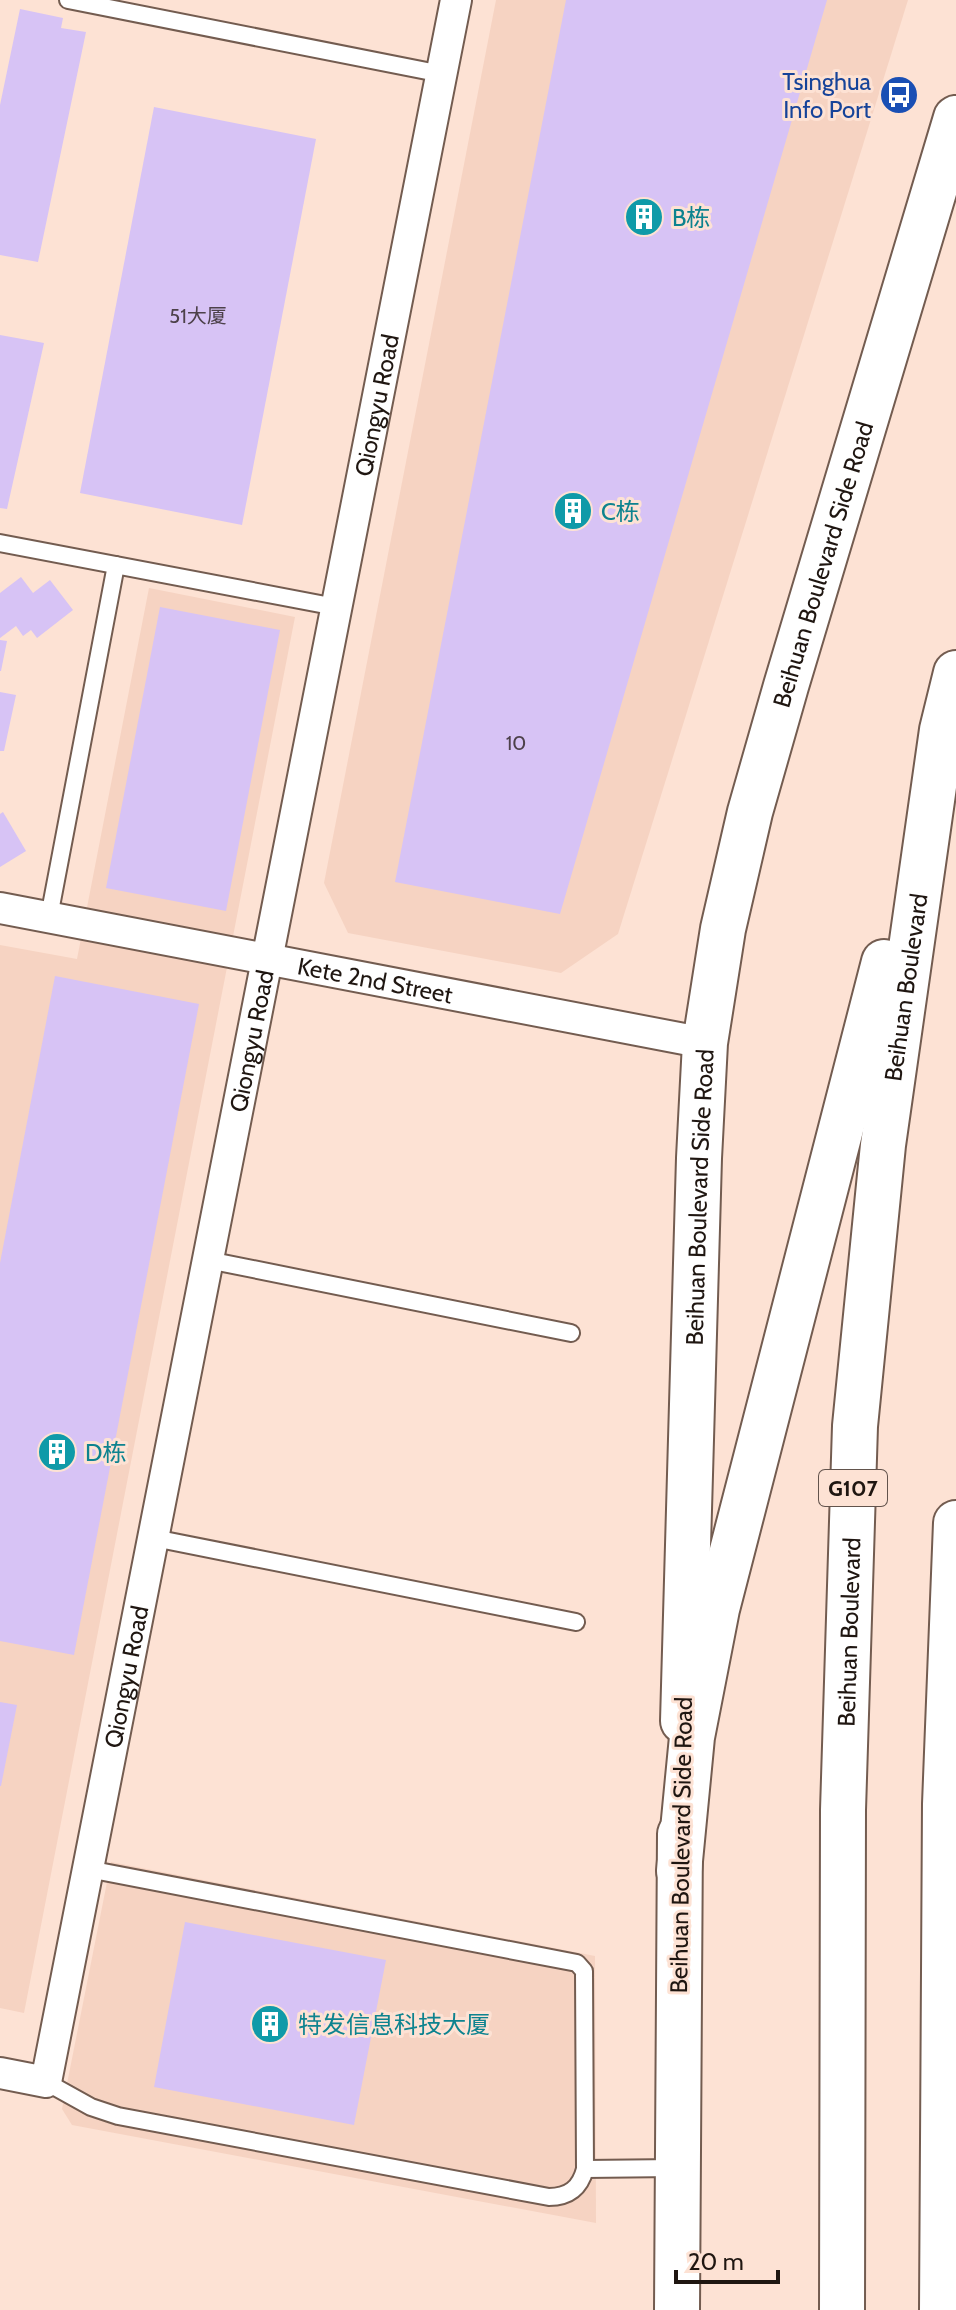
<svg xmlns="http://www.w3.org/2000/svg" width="956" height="2310" font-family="Cabin,'Noto Sans SC',sans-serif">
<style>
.built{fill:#f6d3c2}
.building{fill:#d7c3f5}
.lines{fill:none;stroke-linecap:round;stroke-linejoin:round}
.service-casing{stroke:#735c50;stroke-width:20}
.minor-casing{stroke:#735c50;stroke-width:34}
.primary-casing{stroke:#735c50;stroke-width:48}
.trunk-casing{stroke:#735c50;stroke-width:48}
.service{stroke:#fff;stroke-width:16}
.minor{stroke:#fff;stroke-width:30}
.primary{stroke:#fff;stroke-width:44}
.trunk{stroke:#fff;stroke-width:44}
.labels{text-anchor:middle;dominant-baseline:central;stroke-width:6;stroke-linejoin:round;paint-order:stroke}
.number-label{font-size:20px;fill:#4d414a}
.shield{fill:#fde2d4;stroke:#62534c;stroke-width:2}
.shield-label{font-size:22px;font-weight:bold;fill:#1f1611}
.transit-label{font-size:24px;fill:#164399;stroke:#fde2d4;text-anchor:end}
.culture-label{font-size:24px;fill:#0d838f;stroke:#fde2d4;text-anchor:start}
.street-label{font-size:24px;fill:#1f1611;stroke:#fde2d4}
</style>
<rect width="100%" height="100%" fill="#fde2d4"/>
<g class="built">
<path d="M496 0H908L618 934 561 973 348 933 324 883Z"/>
<path d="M149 588 295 617 24 2013 0 2008V945L77 959Z"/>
<path d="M111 1862 595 1956 596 2223 72 2125 62 2109Z"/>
</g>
<g class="building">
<path d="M566 0H827L560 914 395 882Z"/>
<path d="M20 9 63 18 61 28 86 32 38 262 0 255V105Z"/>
<path d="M154 107 316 139 242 525 80 493Z"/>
<path d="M0 335 44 343 7 509 0 508Z"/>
<path d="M21 577 33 593 50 580 73 610 37 638 31 630 23 636 16 626 0 638V593Z"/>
<path d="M160 607 280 630 226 911 106 888Z"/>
<path d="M0 640 7 641 1 671H0Z"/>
<path d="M0 692 16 695 4 751H0Z"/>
<path d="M3 812 26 851 0 867V814Z"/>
<path d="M55 976 199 1004 74 1655 0 1641V1263Z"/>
<path d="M0 1702 17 1705 1 1786H0Z"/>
<path d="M185 1922 386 1960 354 2125 154 2087Z"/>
</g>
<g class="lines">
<defs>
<g id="service">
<path d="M68 0 442 74"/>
<path d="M0 543 336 607"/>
<path d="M49 917 116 565"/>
<path d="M208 1260 571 1333"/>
<path d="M154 1538 576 1622"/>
<path d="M46 2082 91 2107 118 2116 549 2197C569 2197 580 2188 585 2169L584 1971 577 1963 88 1869"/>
<path d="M585 2169 676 2168"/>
</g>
<g id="minor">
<path id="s1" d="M0 908 705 1043"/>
<path id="s2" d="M0 2073 46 2082 456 0"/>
</g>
<g id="primary">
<path id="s3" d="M683 1721 699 1158 705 1043 723 929 750 812 786 686 956 118"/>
<path d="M677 2310 680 1834"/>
</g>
<g id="trunk">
<path d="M679 1871 692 1737 717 1609 884 962"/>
<path id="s4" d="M842 2310 843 1810 855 1426 883 1145 942 730 956 673"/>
<path d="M942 2310 945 1804 956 1523"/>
</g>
</defs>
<use href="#service" class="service-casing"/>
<use href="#minor" class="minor-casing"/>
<use href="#primary" class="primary-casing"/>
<use href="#trunk" class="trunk-casing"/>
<use href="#service" class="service"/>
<use href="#minor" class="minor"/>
<use href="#primary" class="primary"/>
<use href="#trunk" class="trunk"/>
</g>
<defs>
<symbol id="bus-disc" viewBox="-11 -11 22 22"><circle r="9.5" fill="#1a4fb4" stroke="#fde2d4"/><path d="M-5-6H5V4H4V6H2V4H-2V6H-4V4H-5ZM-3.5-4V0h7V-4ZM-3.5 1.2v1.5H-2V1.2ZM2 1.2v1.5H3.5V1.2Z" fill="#fff"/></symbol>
<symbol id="building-disc" viewBox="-11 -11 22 22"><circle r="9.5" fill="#0f9aa8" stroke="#fde2d4"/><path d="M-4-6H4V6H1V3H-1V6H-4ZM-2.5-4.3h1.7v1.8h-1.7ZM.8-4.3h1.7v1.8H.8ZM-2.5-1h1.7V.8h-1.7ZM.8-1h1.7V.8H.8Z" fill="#fff"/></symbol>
</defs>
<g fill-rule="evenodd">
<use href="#bus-disc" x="877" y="73" width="44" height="44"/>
<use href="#building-disc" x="622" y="195" width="44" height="44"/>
<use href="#building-disc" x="551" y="489" width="44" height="44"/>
<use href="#building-disc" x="35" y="1430" width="44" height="44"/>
<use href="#building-disc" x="248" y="2002" width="44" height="44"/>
</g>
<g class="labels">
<g class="number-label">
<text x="198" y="316">51大厦</text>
<text x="516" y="743">10</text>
</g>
<rect class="shield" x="819" y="1470" width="68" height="36" rx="6"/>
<g class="shield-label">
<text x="853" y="1488">G107</text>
</g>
<g class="transit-label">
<text x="871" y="81">Tsinghua<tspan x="871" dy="28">Info Port</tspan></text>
</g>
<g class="culture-label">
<text x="672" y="217">B栋</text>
<text x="601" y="511">C栋</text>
<text x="85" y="1452">D栋</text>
<text x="298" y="2024">特发信息科技大厦</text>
</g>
<g class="street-label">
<text stroke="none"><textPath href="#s2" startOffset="1756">Qiongyu Road</textPath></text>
<text stroke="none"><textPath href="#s3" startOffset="1172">Beihuan Boulevard Side Road</textPath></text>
<text stroke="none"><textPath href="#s1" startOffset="382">Kete 2nd Street</textPath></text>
<text stroke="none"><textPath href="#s4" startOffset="1326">Beihuan Boulevard</textPath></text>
<text stroke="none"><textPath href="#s2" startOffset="1108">Qiongyu Road</textPath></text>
<text stroke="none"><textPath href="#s3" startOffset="524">Beihuan Boulevard Side Road</textPath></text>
<text stroke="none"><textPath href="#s4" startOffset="678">Beihuan Boulevard</textPath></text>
<text stroke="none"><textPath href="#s2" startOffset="460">Qiongyu Road</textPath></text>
<text transform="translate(681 1845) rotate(-89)">Beihuan Boulevard Side Road</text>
</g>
</g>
<path d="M676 2270v12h102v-12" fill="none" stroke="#1f1611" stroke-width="4"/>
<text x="688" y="2270" font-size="24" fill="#1f1611" stroke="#fde2d4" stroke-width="6" paint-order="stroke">20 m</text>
</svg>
